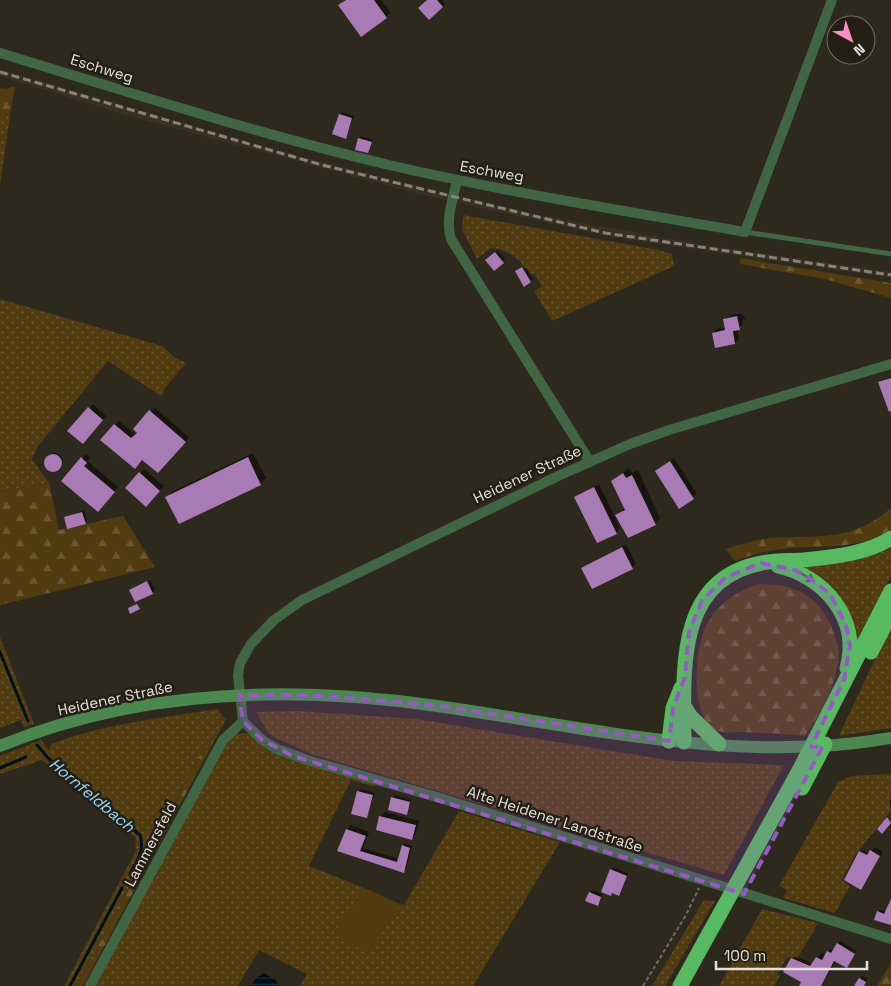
<svg xmlns="http://www.w3.org/2000/svg" width="891" height="986" font-family="'Space Grotesk',sans-serif">
<style>
.built{fill:#39301f}
.grass{fill:url(#grass-dots)}
.forest{fill:url(#forest-firs)}
.pitch{fill:#503c10}
.water{fill:url(#water-rules)}
.shadow{fill:#0007}
.lines{fill:none;stroke-linecap:round;stroke-linejoin:round}
.stream{stroke:#00111c;stroke-width:3}
.building{fill:#a97bb5}
.path{stroke:#6f6b61;stroke-width:2;stroke-dasharray:4 2.5;stroke-linecap:butt}
.lane{stroke:#416643;stroke-width:5}
.street{stroke:#416643;stroke-width:10}
.secondary{stroke:#4b884f;stroke-width:12}
.highway{stroke:#57ba60;stroke-width:15}
.rail{stroke:#878379;stroke-width:3;stroke-dasharray:8 4;stroke-linecap:butt}
.oneway{stroke:#3b6536}
.marked{fill:#9659c6;fill-opacity:0.2;stroke:#9659c6;stroke-width:4;stroke-dasharray:10 6;stroke-linejoin:round}
.labels{text-anchor:middle;dominant-baseline:central;stroke-width:5;stroke-linejoin:round;paint-order:stroke}
.street-label{font-size:15px;fill:#e5e1da;stroke:#241f14}
.water-label{font-size:16px;font-style:italic;fill:#96d6f3;stroke:#241f14}
</style>
<defs>
<pattern id="grass-dots" width="8" height="8" patternUnits="userSpaceOnUse" patternTransform="scale(1.25)"><rect width="8" height="8" fill="#503c10"/><path d="M2 2h.1M6 6h.1" fill="none" stroke="#695832" stroke-width="1.8" stroke-linecap="round"/></pattern>
<pattern id="forest-firs" width="22" height="20" patternUnits="userSpaceOnUse" patternTransform="scale(1.25)"><rect width="22" height="20" fill="#503c10"/><path d="M5 1l3.5 6h-7zM16 11l3.5 6h-7z" fill="#695832"/></pattern>
<pattern id="water-rules" width="6" height="5" patternUnits="userSpaceOnUse" patternTransform="scale(1.25)"><rect width="6" height="5" fill="#00111c"/><path d="M0 2.5h6" fill="none" stroke="#25333c"/></pattern>
</defs>
<rect width="100%" height="100%" fill="#2e291d"/>
<path class="built" d="M0 69 274 150 528 213 705 245 891 272V278L606 236 419 194 129 116 0 76Z"/>
<g class="grass">
<path d="M0 113 10 115 0 185Z"/>
<path d="M463 215 659 250 672 254 674 266 552 321 534 291 542 286 534 273 530 275C521 260 509 249 491 248L477 259 462 229Z"/>
<path d="M0 299 162 346 174 357 186 363 164 389 161 396 108 361 38 446 32 459 49 483 0 492Z"/>
<path d="M891 547V576L859 642 856 639C843 600 836 582 796 566 828 563 862 563 891 547Z"/>
<path d="M891 626V728L839 736 841 731Z"/>
<path d="M0 637 31 716 34 724 24 727 21 720 0 728Z"/>
<path d="M217 709 226 720 212 745 202 751 76 986H64L136 851 135 837 42 760 0 774V756L41 740 49 751 51 744C104 724 161 718 217 709Z"/>
<path d="M297 711 416 719 674 761 784 765 724 875 311 754 270 735 256 712Z"/>
<path d="M247 733 284 757 374 783 375 787 351 780 309 866 364 888 335 932 367 953 400 904 404 905 459 811 560 842 473 986H300L307 974 259 950 238 986H95L225 746 234 734Z"/>
<path d="M891 774V797L889 801 891 811 858 851 841 880 850 886 835 913 783 898 787 890 779 886 838 782 852 776Z"/>
<path d="M704 900 715 901 665 986H652Z"/>
<path d="M762 909 818 923 797 959 787 957 777 974 780 976 774 986H719Z"/>
</g>
<g class="forest">
<path d="M15 86 10 115 0 113V88L6 89Z"/>
<path d="M740 258 891 283V298L825 279 740 264Z"/>
<path d="M49 483 59 530 123 516 155 567 0 605V492Z"/>
<path d="M891 508V528C862 552 817 544 783 549 766 551 750 555 735 561L726 549C741 545 757 539 771 538 820 535 852 542 891 508Z"/>
<path d="M758 584C791 583 818 594 831 626 835 635 839 646 839 655 837 683 821 713 805 736 784 734 762 733 741 732 734 732 724 733 718 731 688 720 695 647 706 626 718 603 735 593 758 584Z"/>
<path d="M212 745 83 986H76L202 751Z"/>
<path d="M891 963V986H877Z"/>
</g>
<path class="pitch" d="M364 888 400 904 367 953 335 932Z"/>
<path class="water" d="M264 973 276 980 278 986H251L256 978Z"/>
<g class="shadow">
<path d="M346 0H381L391 13 362 35 344 1Z"/>
<path d="M429 0H442L445 4 429 19Z"/>
<path d="M342 112 354 116 346 137 340 115Z"/>
<path d="M361 136 373 140 368 152 359 139Z"/>
<path d="M498 250 505 259 503 262 489 258Z"/>
<path d="M523 267 525 269 527 268 533 279 524 285 517 270Z"/>
<path d="M741 313 746 319 742 320 743 324 737 329 739 339 735 343 713 333 717 329 726 327 724 320 729 316Z"/>
<path d="M891 376V410L880 383Z"/>
<path d="M93 404 106 416 87 439 69 431Z"/>
<path d="M154 407 189 437 170 459 142 458 102 440 119 421 136 435Z"/>
<path d="M253 453 266 478 260 484 167 497 173 491Z"/>
<circle cx="54" cy="462" r="9"/>
<path d="M86 454 90 458 87 461 118 487 102 507 63 481Z"/>
<path d="M674 458 697 494 680 507 656 471Z"/>
<path d="M629 468 632 473 638 470 660 518 655 524 617 515 625 508 612 481Z"/>
<path d="M144 469 164 486 150 501 140 473Z"/>
<path d="M599 484 620 528 616 533 576 497Z"/>
<path d="M84 510 87 520 85 523 65 518Z"/>
<path d="M626 544 636 564 632 568H582Z"/>
<path d="M150 580 155 590 152 593 130 590Z"/>
<path d="M361 789 375 793 366 817 359 792Z"/>
<path d="M395 795 412 800 406 813 392 798Z"/>
<path d="M385 812 419 821 416 834 412 838 377 829 381 816Z"/>
<path d="M351 825 369 832 363 848 399 859 403 846 405 843 412 846 406 869 404 871 339 850 347 829Z"/>
<path d="M875 847 883 852 861 889 860 852 863 850 869 853Z"/>
<path d="M614 868 628 873 618 895 613 892 611 895V870Z"/>
<path d="M592 890 603 894 597 904 590 893Z"/>
<path d="M891 902V923L878 912 881 910 886 911Z"/>
<path d="M840 941 857 951 849 964 836 961 821 986H800L803 982 792 959 795 956 813 964 821 953 825 956 831 949 833 950Z"/>
<path d="M862 976 868 979 864 986H855Z"/>
</g>
<g class="lines">
<g class="stream">
<path d="M0 652 28 721"/>
<path d="M37 745 48 758 140 835C145 850 137 861 130 874"/>
<path d="M0 768 26 757"/>
<path d="M70 986 122 888"/>
</g>
</g>
<g class="building">
<path d="M346 0H374L387 18 361 37 338 5Z"/>
<path d="M427 0H437L443 7 429 20 418 8Z"/>
<path d="M339 114 352 118 346 139 332 134Z"/>
<path d="M358 138 372 142 368 153 355 150Z"/>
<path d="M495 252 504 263 494 271 485 260Z"/>
<path d="M522 267 531 282 524 287 515 271Z"/>
<path d="M737 316 740 330 733 331 735 344 715 348 712 333 725 330 723 319Z"/>
<path d="M891 378V411L889 412 878 382Z"/>
<path d="M88 407 103 420 83 444 67 431Z"/>
<path d="M149 410 186 442 158 473 142 460 135 469 100 440 114 424 131 438 137 433 133 429Z"/>
<circle cx="53" cy="463" r="9"/>
<path d="M81 457 87 463 84 466 115 492 98 512 61 481Z"/>
<path d="M248 457 261 485 179 524 165 497Z"/>
<path d="M670 461 694 499 679 509 655 471Z"/>
<path d="M139 472 160 491 146 507 125 488Z"/>
<path d="M623 473 626 478 632 475 656 525 628 538 615 515 625 510 611 481Z"/>
<path d="M594 487 617 534 597 543 574 497Z"/>
<path d="M82 512 86 524 67 529 64 517Z"/>
<path d="M622 547 633 569 592 589 581 568Z"/>
<path d="M147 581 153 594 135 602 129 590Z"/>
<path d="M137 604 140 609 130 614 128 608Z"/>
<path d="M357 791 373 795 367 818 351 814Z"/>
<path d="M391 797 410 802 407 815 388 810Z"/>
<path d="M379 816 416 825 412 840 376 830Z"/>
<path d="M887 817 891 823 882 834 877 829Z"/>
<path d="M346 829 366 836 360 851 397 862 402 845 410 848 404 873 337 851Z"/>
<path d="M870 850 880 856 861 890 844 880 859 851 867 855Z"/>
<path d="M610 869 627 876 619 896 612 893 611 896 601 892Z"/>
<path d="M589 892 601 897 598 906 585 901Z"/>
<path d="M891 899V925L874 920 877 911 884 914Z"/>
<path d="M837 943 855 954 847 968 834 961 821 986H799L801 982 783 972 791 958 810 966 816 957 822 960 827 951 831 953Z"/>
<path d="M859 978 866 982 864 986H854Z"/>
</g>
<g class="lines">
<path class="path" d="M643 986 686 915 699 888"/>
<path class="lane" d="M745 232 891 254"/>
<g class="street">
<path d="M0 53C129 92 258 134 389 165 506 192 626 211 745 232L832 0"/>
<path d="M457 180C453 200 445 219 451 239L590 462"/>
<path d="M891 364 669 430 630 444 556 477 302 600 274 620 251 644 240 663 238 675 243 721 262 740 277 749 310 761 440 798 891 939"/>
<path d="M90 986 223 740 243 721"/>
</g>
<path class="secondary" d="M0 746C138 689 291 685 437 706 586 727 740 765 891 738"/>
<g class="highway">
<path d="M778 566C824 576 861 619 847 668"/>
<path d="M871 652 891 613"/>
<path d="M684 706 691 717 719 744"/>
<path d="M669 741 673 708 681 688"/>
<path d="M684 742C684 674 674 579 762 563 775 560 790 561 803 560 832 557 867 554 891 538"/>
<path d="M802 788 825 744"/>
<path d="M680 986 800 769 891 591"/>
</g>
<path class="rail" d="M0 72 322 165 605 233 891 275"/>
</g>
<defs><path id="oneway-shaft" d="M-6 0H5M1.5-3L5.5 0L1.5 3" fill="none" stroke-width="1.6" stroke-linecap="round" stroke-linejoin="round" transform="scale(1.25)"/></defs>
<use class="oneway" href="#oneway-shaft" transform="translate(807 577) rotate(31)"/>
<path class="marked" d="M761 563 795 570 811 579 830 594 846 625 850 646 844 680 811 747 823 746 744 894 293 756 262 740 243 721 239 695H311L435 705 669 741 673 708 685 677 689 632 702 600 726 577Z"/>
<g class="labels">
<g class="street-label">
<text transform="translate(102 68) rotate(17)">Eschweg</text>
<text transform="translate(492 171) rotate(10)">Eschweg</text>
<text transform="translate(527 474) rotate(-25)">Heidener Straße</text>
<text transform="translate(115 698) rotate(-12)">Heidener Straße</text>
<text transform="translate(555 819) rotate(18)">Alte Heidener Landstraße</text>
<text transform="translate(150 844) rotate(-62)">Lammersfeld</text>
</g>
<g class="water-label">
<text transform="translate(92 795) rotate(40)">Hornfeldbach</text>
</g>
</g>
<g transform="translate(851 40) rotate(140)"><circle r="24" fill="#241f14" stroke="#716d63"/>
<path d="M0-4L9 19L0 12L-9 19Z" fill="#fd8ec0"/>
<text y="-8" font-size="14" font-weight="bold" text-anchor="middle" fill="#e5e1da">N</text>
</g>
<path d="M716 961v8h151v-8" fill="none" stroke="#e5e1da" stroke-width="2.5"/>
<text x="724" y="961" font-size="15" fill="#e5e1da" stroke="#241f14" stroke-width="4" paint-order="stroke">100 m</text>
</svg>
